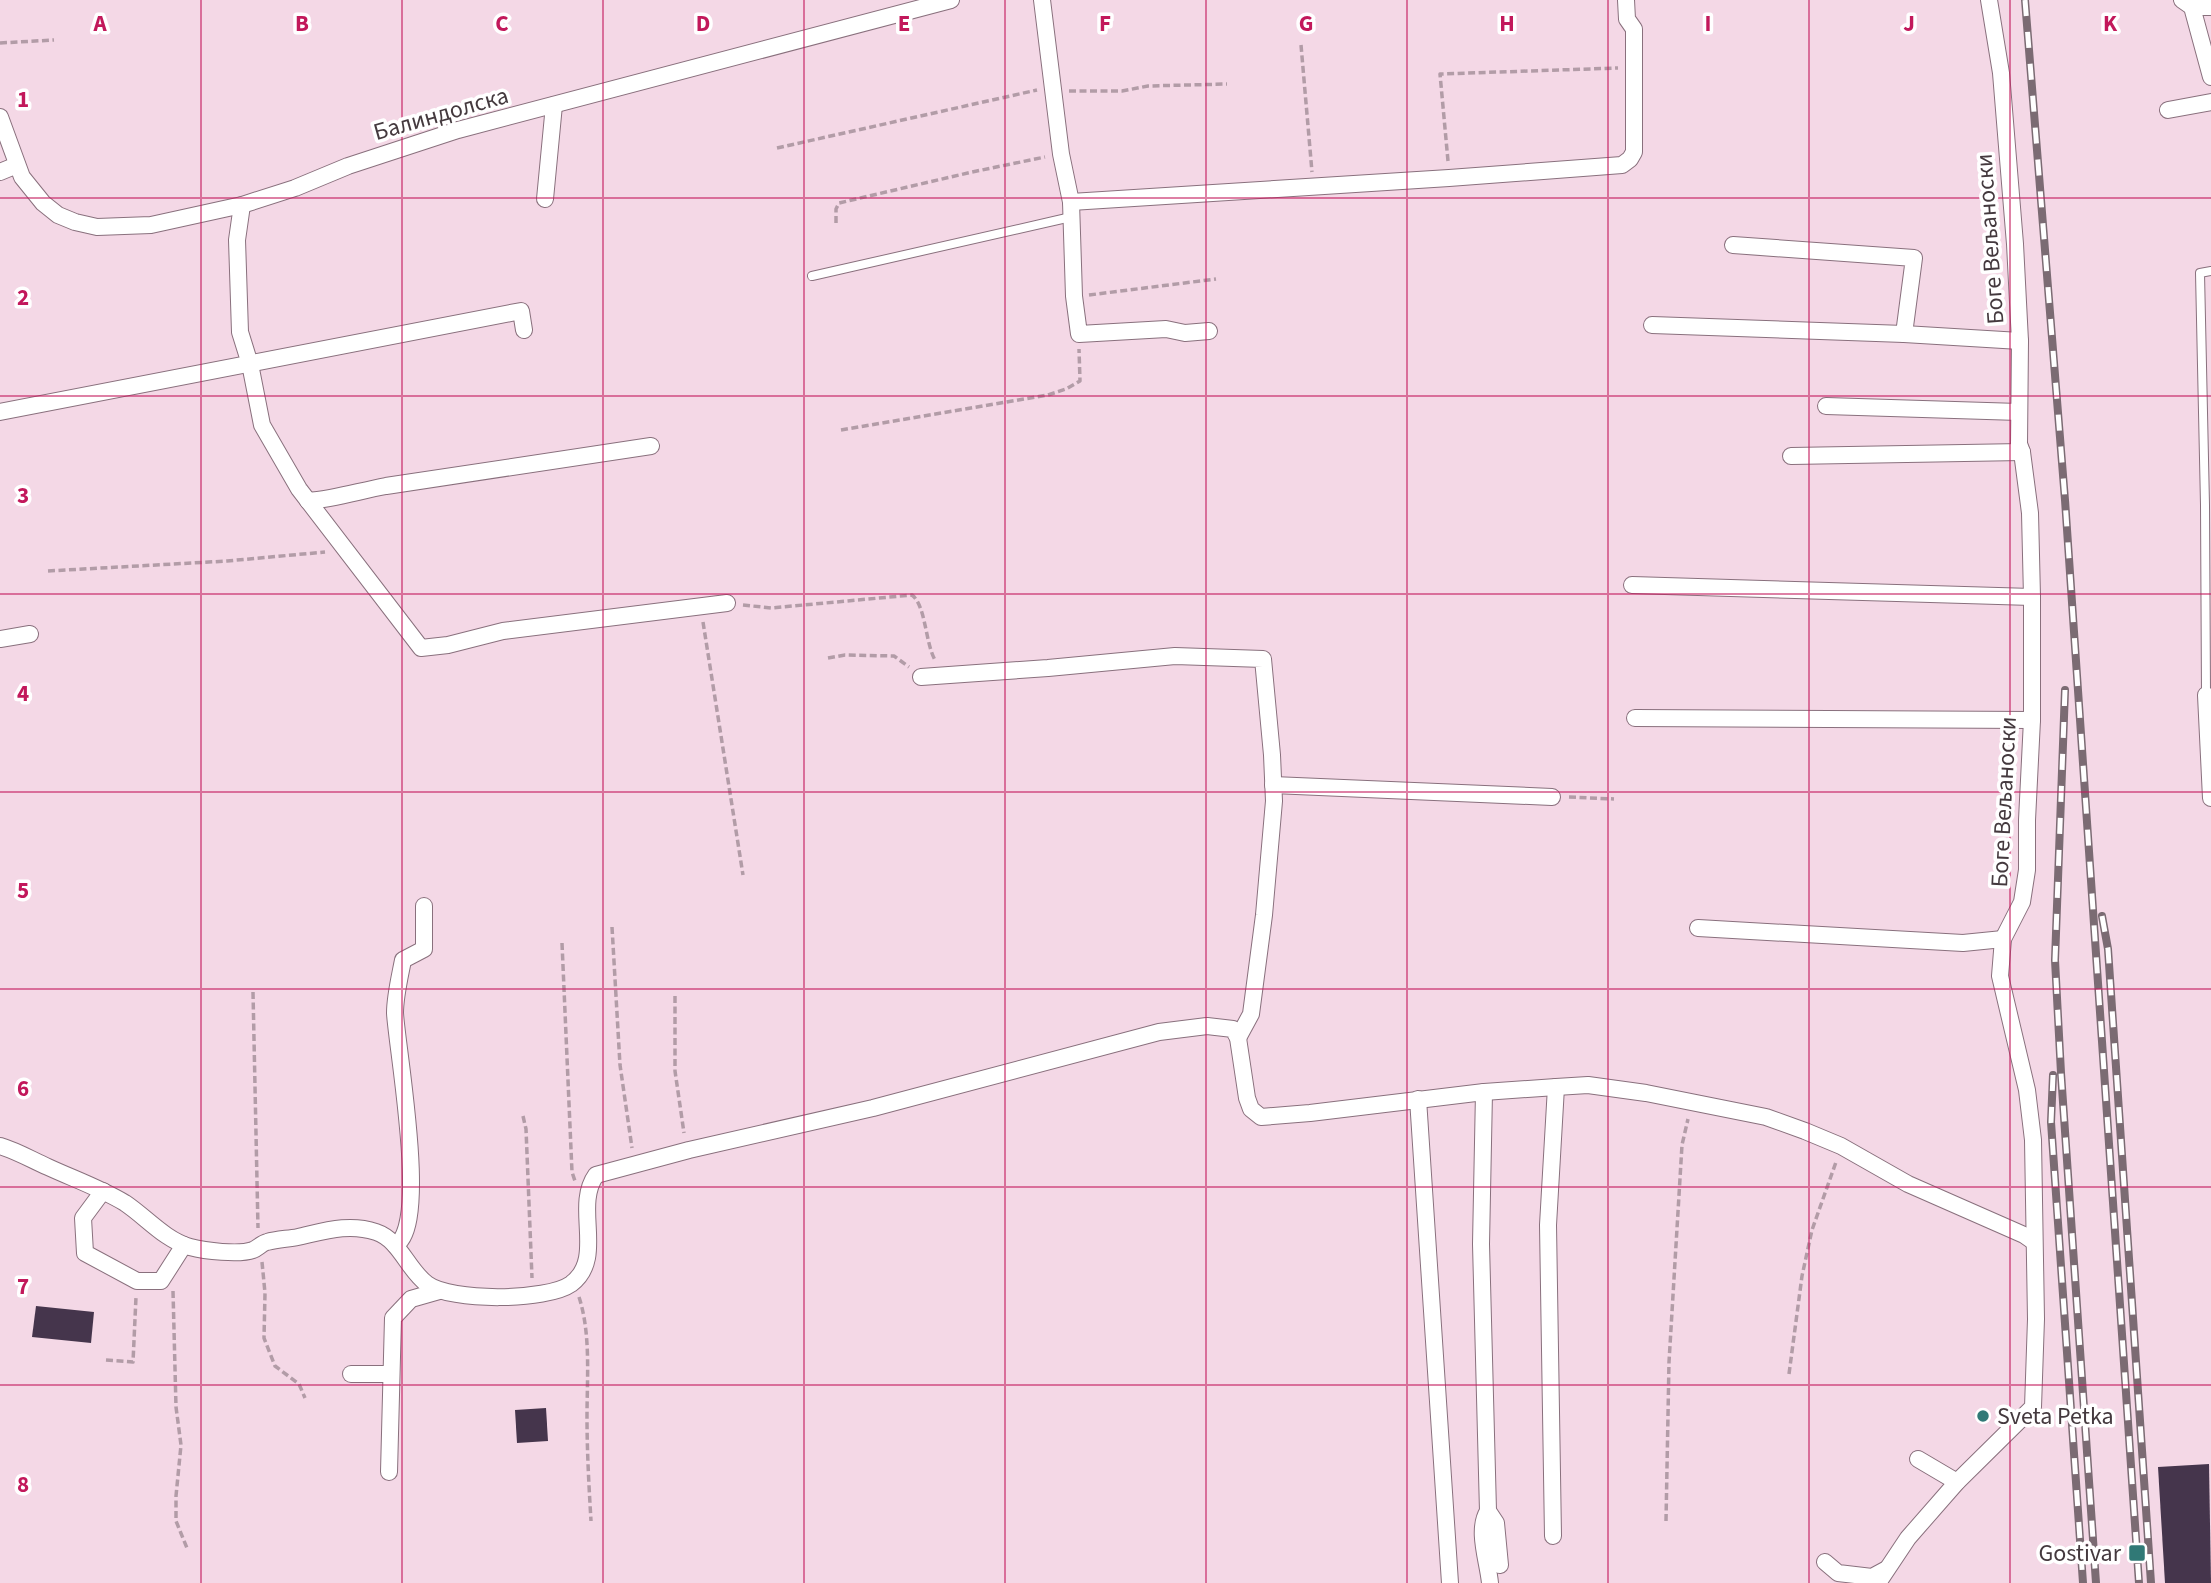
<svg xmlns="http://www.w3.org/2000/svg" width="2211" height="1583" font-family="'Source Sans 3',sans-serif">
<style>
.building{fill:#45354c}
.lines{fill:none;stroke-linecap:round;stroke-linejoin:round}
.service-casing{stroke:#89707d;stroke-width:10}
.minor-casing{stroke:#89707d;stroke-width:18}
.path{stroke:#b29ca7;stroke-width:3.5;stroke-dasharray:7 3.5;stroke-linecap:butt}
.service{stroke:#fff;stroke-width:8}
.minor{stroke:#fff;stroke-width:16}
.rail-casing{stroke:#7b6b73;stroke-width:8}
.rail{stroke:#fff;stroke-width:5;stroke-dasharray:16;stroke-linecap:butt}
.grid{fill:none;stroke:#c2185b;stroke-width:2;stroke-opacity:0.55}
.poi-dot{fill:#307976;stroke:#fff;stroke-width:2.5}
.labels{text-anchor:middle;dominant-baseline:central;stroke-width:7;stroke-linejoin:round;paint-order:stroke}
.street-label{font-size:24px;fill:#44393e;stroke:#fff}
.poi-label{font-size:24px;fill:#44393e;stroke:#fff;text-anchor:start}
.grid-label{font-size:23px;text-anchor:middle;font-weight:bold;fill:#c2185b;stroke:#fff;stroke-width:7;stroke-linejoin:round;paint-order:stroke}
</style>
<rect width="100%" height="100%" fill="#f4d8e6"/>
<g class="building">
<path d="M36 1306 94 1312 91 1343 32 1337Z"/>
<path d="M546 1408 548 1441 517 1443 515 1410Z"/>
<path d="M2209 1464 2211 1583H2165L2158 1467Z"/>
</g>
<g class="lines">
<defs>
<g id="service">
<path d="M812 276 1071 217"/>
<path d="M2206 695 2205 505 2200 273 2211 271"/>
</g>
<g id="minor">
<path d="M1042 0 1061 154 1071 202 1074 296 1079 334 1166 329 1185 333 1209 331"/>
<path d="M2182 0 2192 7 2211 77"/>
<path d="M2192 7H2211"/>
<path d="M2168 110 2211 102"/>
<path d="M0 117 22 177 43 203 58 215 75 222 97 227 151 225 242 205 295 188 348 166 458 130 951 0"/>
<path d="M0 172 17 165"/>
<path d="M545 199 554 105"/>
<path d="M1071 202 1449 178 1622 165 1630 159 1634 152V29L1627 19 1626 0"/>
<path d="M242 205 237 240 240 332 250 364 262 425 299 489 421 648 448 645 503 631 727 603"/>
<path d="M1733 245 1914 258 1904 334"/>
<path d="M1652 325 1904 334 2020 341"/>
<path d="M1826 406 2019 412"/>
<path d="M0 412 521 311 524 330"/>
<path d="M1791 456 2022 452"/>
<path d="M308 501C335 499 359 491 386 486L651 446"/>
<path d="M1632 585 2032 597"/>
<path d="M0 639 30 634"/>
<path d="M921 677 1048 668 1175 656 1263 659 1272 755 1274 801 1264 915 1251 1014 1238 1038"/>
<path d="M2206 695 2211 798"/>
<path d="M1635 718 2032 720"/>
<path d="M1273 785 1552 797"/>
<path d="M1698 928 1963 943 2003 939"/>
<path d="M1484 1092 1481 1244 1488 1511 1496 1523 1500 1565"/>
<path d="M1418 1099 1450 1583"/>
<path d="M0 1146C17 1151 32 1160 48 1167 74 1179 100 1188 125 1203 146 1217 165 1240 190 1247 205 1251 239 1255 253 1250 258 1248 262 1243 267 1242 277 1239 288 1239 298 1237 325 1231 349 1223 376 1232 400 1240 407 1269 427 1284 451 1302 547 1301 571 1284 606 1258 573 1207 596 1175L689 1150 873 1108 1159 1032 1207 1026 1233 1029 1238 1038 1247 1098 1251 1109 1261 1117 1310 1113 1484 1092 1556 1087 1588 1085 1646 1093 1766 1117 1805 1131 1841 1146 1908 1184 2024 1235 2034 1242"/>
<path d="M103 1191 83 1218 85 1253 137 1281H161L184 1245"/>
<path d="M395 1245C430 1228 397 1050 395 1013 395 996 400 976 403 960L424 949V906"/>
<path d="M351 1374H391"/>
<path d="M1918 1459 1957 1482"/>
<path d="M389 1472 393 1318 411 1299 439 1291"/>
<path d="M1488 1511C1476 1530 1488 1561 1490 1583"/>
<path d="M1553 1536 1548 1225 1556 1087"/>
<path d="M1825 1562 1838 1573 1872 1577 1885 1570"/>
<path d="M1878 1583 1908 1538 1957 1482 2033 1407 2036 1319 2033 1140 2027 1090 2000 976 2003 939 2022 902 2027 870V820L2032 720V597L2030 513 2022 452 2019 444 2020 341 2015 244 2001 73 1989 0"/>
</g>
</defs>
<use href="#service" class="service-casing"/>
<use href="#minor" class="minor-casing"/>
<g class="path">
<path d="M0 43 54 40"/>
<path d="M1301 45 1312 172"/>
<path d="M1069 91H1122L1148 86 1227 84"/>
<path d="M777 148 1037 90"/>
<path d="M1448 161 1440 74 1618 68"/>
<path d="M836 223V209L839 203 972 172 1045 157"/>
<path d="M1089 295 1216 279"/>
<path d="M841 430 1048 395 1066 389 1080 381 1079 349"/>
<path d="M48 571 227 561 325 552"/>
<path d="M743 605 771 608 912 595C926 606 925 642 935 660"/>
<path d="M703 622 743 875"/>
<path d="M828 658 845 655 894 656 909 667"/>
<path d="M1569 797 1614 799"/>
<path d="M612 927 620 1065 632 1148"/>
<path d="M562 943 572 1172 575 1181"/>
<path d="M253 992 258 1228"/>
<path d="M675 996V1071L684 1133"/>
<path d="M523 1116 526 1129 532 1278"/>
<path d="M262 1262 265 1293 264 1338 275 1366 299 1384 305 1398"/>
<path d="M173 1291 176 1407 181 1445 176 1496V1521L187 1548"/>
<path d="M579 1297C591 1334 587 1378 587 1417 587 1452 589 1487 591 1521"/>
<path d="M106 1360 133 1362 136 1297"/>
<path d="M1789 1374 1802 1276 1812 1230 1836 1162"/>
<path d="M1666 1521 1669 1362 1682 1145 1688 1119"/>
</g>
<use href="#service" class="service"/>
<use href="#minor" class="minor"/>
<defs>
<g id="rail">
<path d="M2025 0 2065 500 2139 1583"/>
<path d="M2065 690 2055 960 2061 1073 2096 1583"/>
<path d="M2102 916 2108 949 2151 1583"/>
<path d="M2053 1075 2051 1122 2083 1583"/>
</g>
</defs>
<use href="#rail" class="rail-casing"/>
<use href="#rail" class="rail"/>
</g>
<path class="grid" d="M201 0V1583M402 0V1583M603 0V1583M804 0V1583M1005 0V1583M1206 0V1583M1407 0V1583M1608 0V1583M1809 0V1583M2010 0V1583M0 198H2211M0 396H2211M0 594H2211M0 792H2211M0 989H2211M0 1187H2211M0 1385H2211"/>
<g class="poi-dot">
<circle cx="1983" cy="1416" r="7"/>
<rect x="2128" y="1544" width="18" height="18" rx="3.5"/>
</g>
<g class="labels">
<g class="street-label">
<text transform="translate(441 114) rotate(-16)">Балиндолска</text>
<text transform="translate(1990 239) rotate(-94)">Боге Вељаноски</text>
<text transform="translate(2004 802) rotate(-87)">Боге Вељаноски</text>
</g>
<g class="poi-label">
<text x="1997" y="1416">Sveta Petka</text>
<text x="2121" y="1553" text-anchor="end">Gostivar</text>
</g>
</g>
<g class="grid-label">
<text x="100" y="31">A</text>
<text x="302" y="31">B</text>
<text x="502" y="31">C</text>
<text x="703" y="31">D</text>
<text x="904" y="31">E</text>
<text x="1105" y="31">F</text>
<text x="1306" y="31">G</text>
<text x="1507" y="31">H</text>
<text x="1708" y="31">I</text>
<text x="1909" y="31">J</text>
<text x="2110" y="31">K</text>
<text x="23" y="107">1</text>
<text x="23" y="305">2</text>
<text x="23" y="503">3</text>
<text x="23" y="701">4</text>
<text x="23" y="898">5</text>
<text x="23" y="1096">6</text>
<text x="23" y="1294">7</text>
<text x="23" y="1492">8</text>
</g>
</svg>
